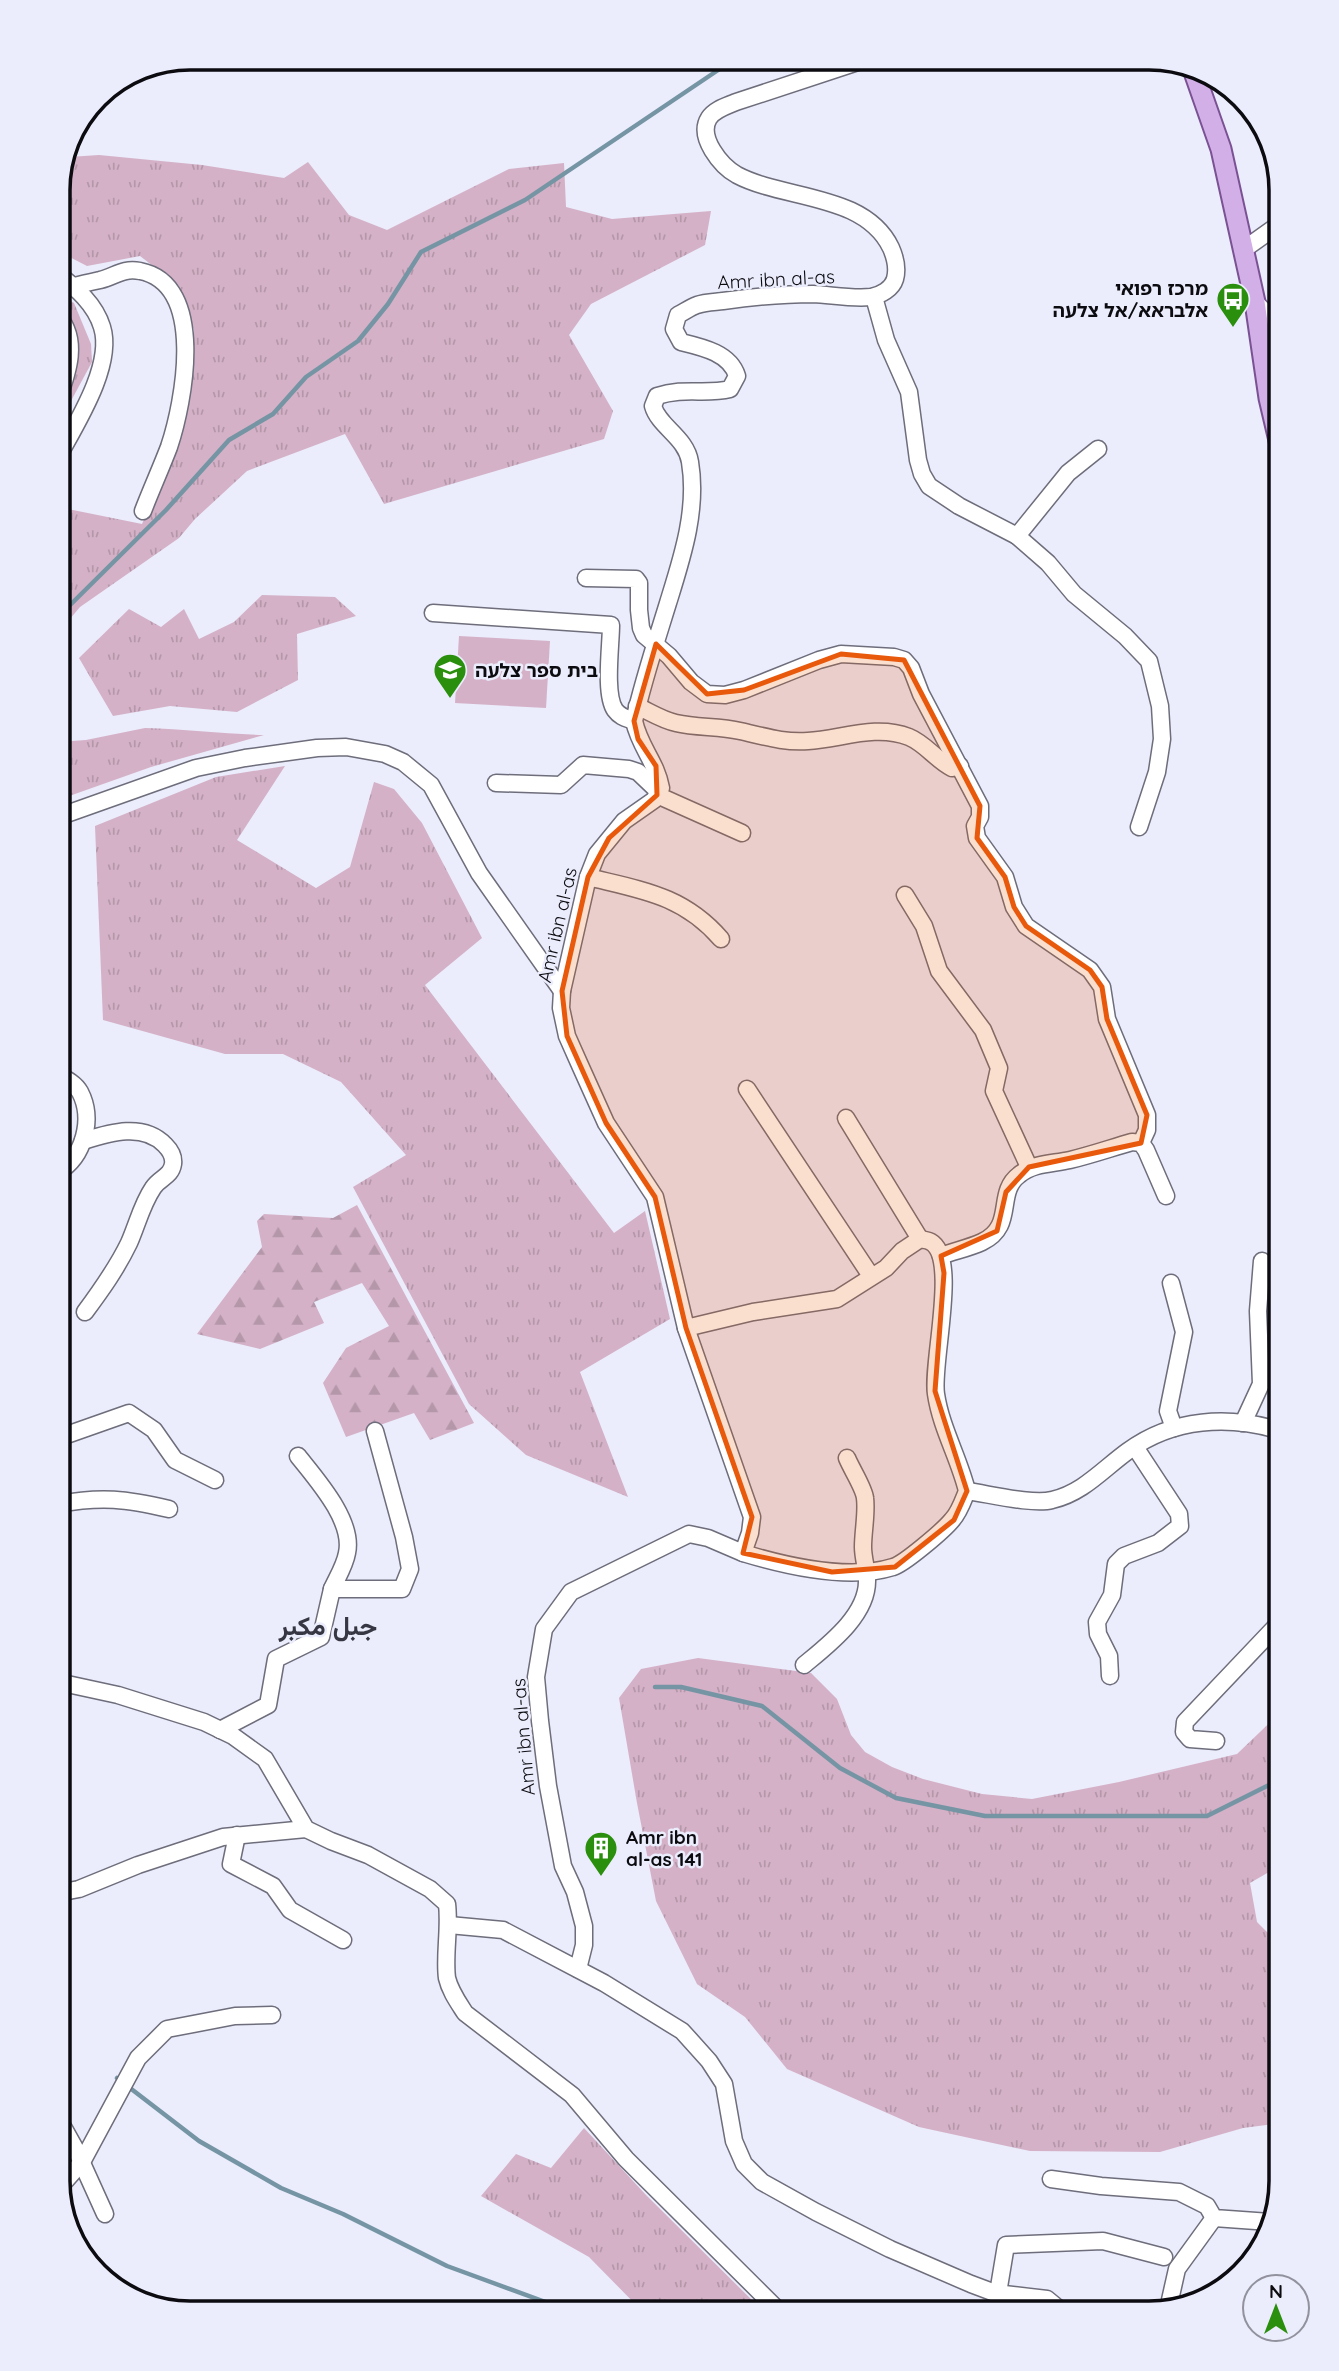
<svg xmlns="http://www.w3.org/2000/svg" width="1339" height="2371" font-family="Quicksand,Vazirmatn,'Noto Sans Hebrew',sans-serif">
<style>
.grass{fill:url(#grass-tufts)}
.forest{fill:url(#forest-firs)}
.park{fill:#d4b1c7}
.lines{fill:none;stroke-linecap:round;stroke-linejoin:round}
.stream{stroke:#7595a4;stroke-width:4.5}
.minor-casing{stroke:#6d6d7b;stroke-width:19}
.major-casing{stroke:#7a5293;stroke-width:23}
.minor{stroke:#fff;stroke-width:16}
.major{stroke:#d3afe8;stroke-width:19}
.marked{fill:#e8590c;fill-opacity:0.2;stroke:#e8590c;stroke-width:5;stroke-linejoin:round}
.labels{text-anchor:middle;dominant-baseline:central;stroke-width:5;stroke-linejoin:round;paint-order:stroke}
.street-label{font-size:19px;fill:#0b0b10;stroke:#ebecfc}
.poi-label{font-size:19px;font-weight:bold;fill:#0b0b10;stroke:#ebecfc;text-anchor:start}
.district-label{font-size:26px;font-weight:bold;fill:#363743;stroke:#ebecfc}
.rim{fill:none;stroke:#0b0b10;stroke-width:3.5}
</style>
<defs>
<pattern id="grass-tufts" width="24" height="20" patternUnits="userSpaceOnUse" patternTransform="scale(1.75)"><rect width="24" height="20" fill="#d4b1c7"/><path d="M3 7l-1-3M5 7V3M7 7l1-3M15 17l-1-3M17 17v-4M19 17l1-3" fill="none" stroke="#b597aa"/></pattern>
<pattern id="forest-firs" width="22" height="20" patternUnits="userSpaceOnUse" patternTransform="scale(1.75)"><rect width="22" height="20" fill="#d4b1c7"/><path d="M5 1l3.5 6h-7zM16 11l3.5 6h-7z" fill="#b597aa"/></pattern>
</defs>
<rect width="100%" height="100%" fill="#ebecfc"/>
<g class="grass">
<path d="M99 155 202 165 284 178 308 162 349 215 387 230 509 169 564 163 566 207 612 219 711 211 705 245 591 304 569 335 613 411 604 439 384 504 345 434 247 471 195 519 179 538 80 607 58 633V507L142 524 176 446 190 378 194 330 179 286 140 256 87 266 58 251V182L69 157Z"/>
<path d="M58 293 74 303 91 344 92 362 58 425Z"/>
<path d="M262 595 335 597 356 616 297 634 298 680 237 712 170 706 113 716 79 658 129 609 161 627 184 609 199 639 234 622Z"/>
<path d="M145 728C185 729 224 734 264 735L151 767 58 800V742L86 740Z"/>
<path d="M285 766 237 840 316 888 350 867 374 782 394 789 422 823 482 938 425 985 614 1233 645 1211 670 1319 580 1372 628 1497 526 1455 469 1404 353 1187 406 1155 341 1082 283 1054H225L103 1020 95 826 216 777Z"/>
<path d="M698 1658 811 1673 837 1699 851 1735 865 1752 892 1767 923 1779 982 1794 1032 1799 1119 1782 1237 1754 1281 1712V1865L1250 1883 1257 1922 1269 1934 1281 1935V2123L1243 2128 1160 2152 1030 2151 919 2127 787 2069 745 2017 697 1984 656 1901 637 1803 619 1698 641 1669Z"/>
<path d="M584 2128 646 2195 765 2313H644L589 2257 481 2196 516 2154 551 2168Z"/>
</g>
<g class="forest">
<path d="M1265 325 1281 344V380Z"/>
<path d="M357 1205 474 1423 430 1440 414 1413 346 1437 323 1383 346 1348 389 1326 362 1283 314 1302 324 1323 260 1349 197 1334 262 1247 257 1221 264 1214 333 1218Z"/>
</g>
<path class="park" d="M459 636 550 641 546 708 455 703Z"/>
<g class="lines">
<g class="stream">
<path d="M58 617 166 510 229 440 273 414 306 377 358 341 388 304 421 252 525 200 736 58"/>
<path d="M655 1687H681L762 1706 840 1768 896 1798 985 1816H1207L1281 1779"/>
<path d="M117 2078 199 2141 281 2188 343 2214 447 2266 559 2307 568 2313"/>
</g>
<defs>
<g id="minor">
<path d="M1243 250 1281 223"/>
<path d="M74 286C82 284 91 282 100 280 116 276 122 268 140 271 207 284 184 402 169 447 161 468 151 490 143 511"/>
<path d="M874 297 886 340 909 392 918 460 922 474 929 486 959 506 1017 536 1048 563 1074 594 1125 636 1149 661 1160 706 1162 739 1157 772 1139 827"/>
<path d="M1255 302 1281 328"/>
<path d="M58 399C68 372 79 340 58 316"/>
<path d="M58 457C76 424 114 365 102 327 95 304 76 288 58 274"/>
<path d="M1017 536 1068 473 1098 449"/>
<path d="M586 578 636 579 639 583V610L641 628 644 635 669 656 691 682 707 694 725 695 744 690 819 660 841 654 894 657 904 660 911 668 921 694 980 806V817L975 826 977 838 1005 877 1014 907 1026 926 1090 970 1102 987 1107 1019 1147 1115V1130L1141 1143"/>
<path d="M433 613 611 625C611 645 604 694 615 710 620 717 626 718 634 721"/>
<path d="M637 706C650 712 662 720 676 723 697 728 719 726 740 731 763 736 784 743 808 741 841 739 876 724 909 737 926 744 936 760 952 768L960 766"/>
<path d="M496 783 561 785 583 765 629 769 638 772 659 792"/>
<path d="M657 795 742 833"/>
<path d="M58 817 196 768 245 758 317 748 346 747 385 754 403 762 431 785 479 873 562 991"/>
<path d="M588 877C641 890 683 895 721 939"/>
<path d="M905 895 924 926 939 971 983 1030 999 1068 994 1091 1029 1167"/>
<path d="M747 1089 871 1276"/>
<path d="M846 1118 920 1239"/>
<path d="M83 1141C109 1133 143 1122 165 1145 170 1150 174 1157 173 1164 171 1177 159 1178 153 1188 142 1204 137 1225 129 1243 117 1268 102 1289 85 1312"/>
<path d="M58 1172C84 1157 94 1119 80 1092 75 1083 66 1079 58 1075"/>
<path d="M941 1256C954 1251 969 1248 982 1242 1016 1226 995 1193 1019 1175 1033 1163 1052 1164 1070 1160 1091 1155 1111 1148 1132 1142L1141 1143 1146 1150 1166 1196"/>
<path d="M1171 1283 1184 1332 1168 1411 1174 1428"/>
<path d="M686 1328 753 1312 837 1299 886 1268 902 1251 920 1239C924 1240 928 1240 931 1242 959 1258 931 1364 936 1394 941 1428 959 1458 967 1491 963 1501 959 1513 952 1520 944 1530 904 1564 893 1567 848 1581 786 1566 743 1553"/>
<path d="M1243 1423 1261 1384 1258 1311 1262 1261"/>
<path d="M58 1438 129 1413 154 1430 175 1460 215 1480"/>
<path d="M298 1456C317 1480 354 1521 347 1553 345 1565 337 1578 332 1589"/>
<path d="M967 1491C989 1494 1033 1505 1052 1500 1083 1493 1103 1469 1128 1451 1173 1418 1229 1415 1281 1431"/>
<path d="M58 1504C102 1496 126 1499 169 1509"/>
<path d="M804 1665C828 1645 868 1615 867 1580 867 1569 863 1558 863 1547 863 1531 867 1513 865 1498 864 1488 852 1470 847 1458"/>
<path d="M1110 1676 1109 1656 1098 1634 1097 1622 1112 1595 1116 1564 1124 1556 1158 1543 1180 1526 1179 1514 1135 1447"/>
<path d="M58 1682 118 1695 204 1722 233 1736 265 1759 306 1829 331 1841 368 1855 430 1889 447 1904C450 1928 444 1956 447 1978 450 1991 458 2002 465 2013L572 2095 626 2159 781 2313"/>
<path d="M220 1730 268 1705 276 1659 321 1637 332 1589H402L410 1569 404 1537 375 1431"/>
<path d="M1216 1741 1190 1739 1184 1732 1185 1722 1281 1621"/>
<path d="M237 1835 231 1864 273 1886 290 1910 343 1940"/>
<path d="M58 1893 79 1889 138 1865 223 1837 306 1829"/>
<path d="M449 1925 503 1930 604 1983 682 2031 709 2061 724 2084 734 2141 744 2164 762 2182 816 2212 890 2249 971 2284 995 2293 1047 2299 1064 2313"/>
<path d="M578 1969 584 1945V1926L575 1892 563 1866 548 1786 540 1721 536 1677 544 1629 571 1592 689 1534 708 1538 743 1553 750 1533 752 1517 686 1328 655 1197 606 1123 579 1063 567 1036 561 1008 562 991 588 877 597 854 624 821 654 800 661 788C656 761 640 748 634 721 643 681 656 642 668 603 682 558 698 510 690 462 686 437 659 427 653 406L657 396C685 387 705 395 730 389L737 376C730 353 702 347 681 342L674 329 678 315C684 312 691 307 697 305 705 302 715 302 723 301 752 297 784 294 813 294 832 295 852 299 871 297 881 295 892 289 895 279 898 268 895 257 891 248 865 193 784 200 737 175 721 166 697 137 709 118 715 109 727 106 736 102L870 58"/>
<path d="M58 2118 77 2152 105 2214"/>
<path d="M1051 2179 1101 2186 1179 2192 1207 2206 1214 2218 1270 2222"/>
<path d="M59 2188 82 2162 138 2058 167 2029 235 2016 272 2015"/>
<path d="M998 2293 1006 2245 1103 2241 1164 2257"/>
<path d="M1168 2309 1177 2269 1214 2218"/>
</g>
<path id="major" d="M1194 72 1221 149 1255 302 1269 398 1281 449"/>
</defs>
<use href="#minor" class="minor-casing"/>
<use href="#major" class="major-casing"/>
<use href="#minor" class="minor"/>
<use href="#major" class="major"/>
</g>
<path class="marked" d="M656 644 707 694 744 690 841 654 904 660 980 806 977 838 1005 877 1014 907 1026 926 1090 970 1102 987 1107 1019 1147 1115 1141 1143 1029 1167 1006 1192 997 1231 941 1256 944 1273 935 1391 967 1491 954 1520 895 1567 832 1572 743 1553 752 1517 686 1328 655 1197 606 1123 567 1036 562 991 588 877 609 838 657 795 656 766 638 739 634 721Z"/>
<defs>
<symbol id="bus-pin" viewBox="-11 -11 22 30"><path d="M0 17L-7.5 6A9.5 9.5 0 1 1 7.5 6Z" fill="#2a8f0d" stroke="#ebecfc"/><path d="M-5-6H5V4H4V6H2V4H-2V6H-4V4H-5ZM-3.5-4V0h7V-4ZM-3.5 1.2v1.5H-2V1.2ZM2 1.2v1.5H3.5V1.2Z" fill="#fff"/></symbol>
<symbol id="school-pin" viewBox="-11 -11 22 30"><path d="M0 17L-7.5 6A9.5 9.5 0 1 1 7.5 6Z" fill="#2a8f0d" stroke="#ebecfc"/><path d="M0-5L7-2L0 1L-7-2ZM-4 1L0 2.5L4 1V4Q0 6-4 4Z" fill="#fff"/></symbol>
<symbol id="building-pin" viewBox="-11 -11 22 30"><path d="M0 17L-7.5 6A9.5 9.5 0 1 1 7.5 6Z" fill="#2a8f0d" stroke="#ebecfc"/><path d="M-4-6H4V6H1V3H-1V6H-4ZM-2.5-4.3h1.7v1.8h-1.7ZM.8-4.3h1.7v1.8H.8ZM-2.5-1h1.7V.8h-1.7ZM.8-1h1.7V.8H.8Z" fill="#fff"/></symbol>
</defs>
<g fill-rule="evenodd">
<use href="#bus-pin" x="1214" y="280" width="38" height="52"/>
<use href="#school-pin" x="431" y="651" width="38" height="52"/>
<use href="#building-pin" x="582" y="1829" width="38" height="52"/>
</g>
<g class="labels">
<g class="street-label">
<text transform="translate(776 279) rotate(-3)">Amr ibn al-as</text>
<text transform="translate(557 925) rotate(-77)">Amr ibn al-as</text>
<text transform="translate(523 1737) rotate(-95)">Amr ibn al-as</text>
</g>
<g class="poi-label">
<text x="1208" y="288" text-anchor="end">מרכז רפואי<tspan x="1208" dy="22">אלבראא/אל צלעה</tspan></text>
<text x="475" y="670">בית ספר צלעה</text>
<text x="626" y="1837">Amr ibn<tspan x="626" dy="22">al-as 141</tspan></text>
</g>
<g class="district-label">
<text x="328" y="1625">جبل مكبر</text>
</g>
</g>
<path d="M0 0H1339V2371H0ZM190 70H1149A120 120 0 0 1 1269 190V2181A120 120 0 0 1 1149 2301H190A120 120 0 0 1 70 2181V190A120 120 0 0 1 190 70Z" fill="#ebecfc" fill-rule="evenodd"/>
<path class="rim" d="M190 70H1149A120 120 0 0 1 1269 190V2181A120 120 0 0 1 1149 2301H190A120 120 0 0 1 70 2181V190A120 120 0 0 1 190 70Z"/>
<g transform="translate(1276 2308)"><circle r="33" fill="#ebecfc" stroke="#91929e" stroke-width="2"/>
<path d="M0-5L12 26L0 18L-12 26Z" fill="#2a8f0d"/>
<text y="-10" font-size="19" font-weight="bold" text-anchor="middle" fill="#0b0b10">N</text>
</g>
</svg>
